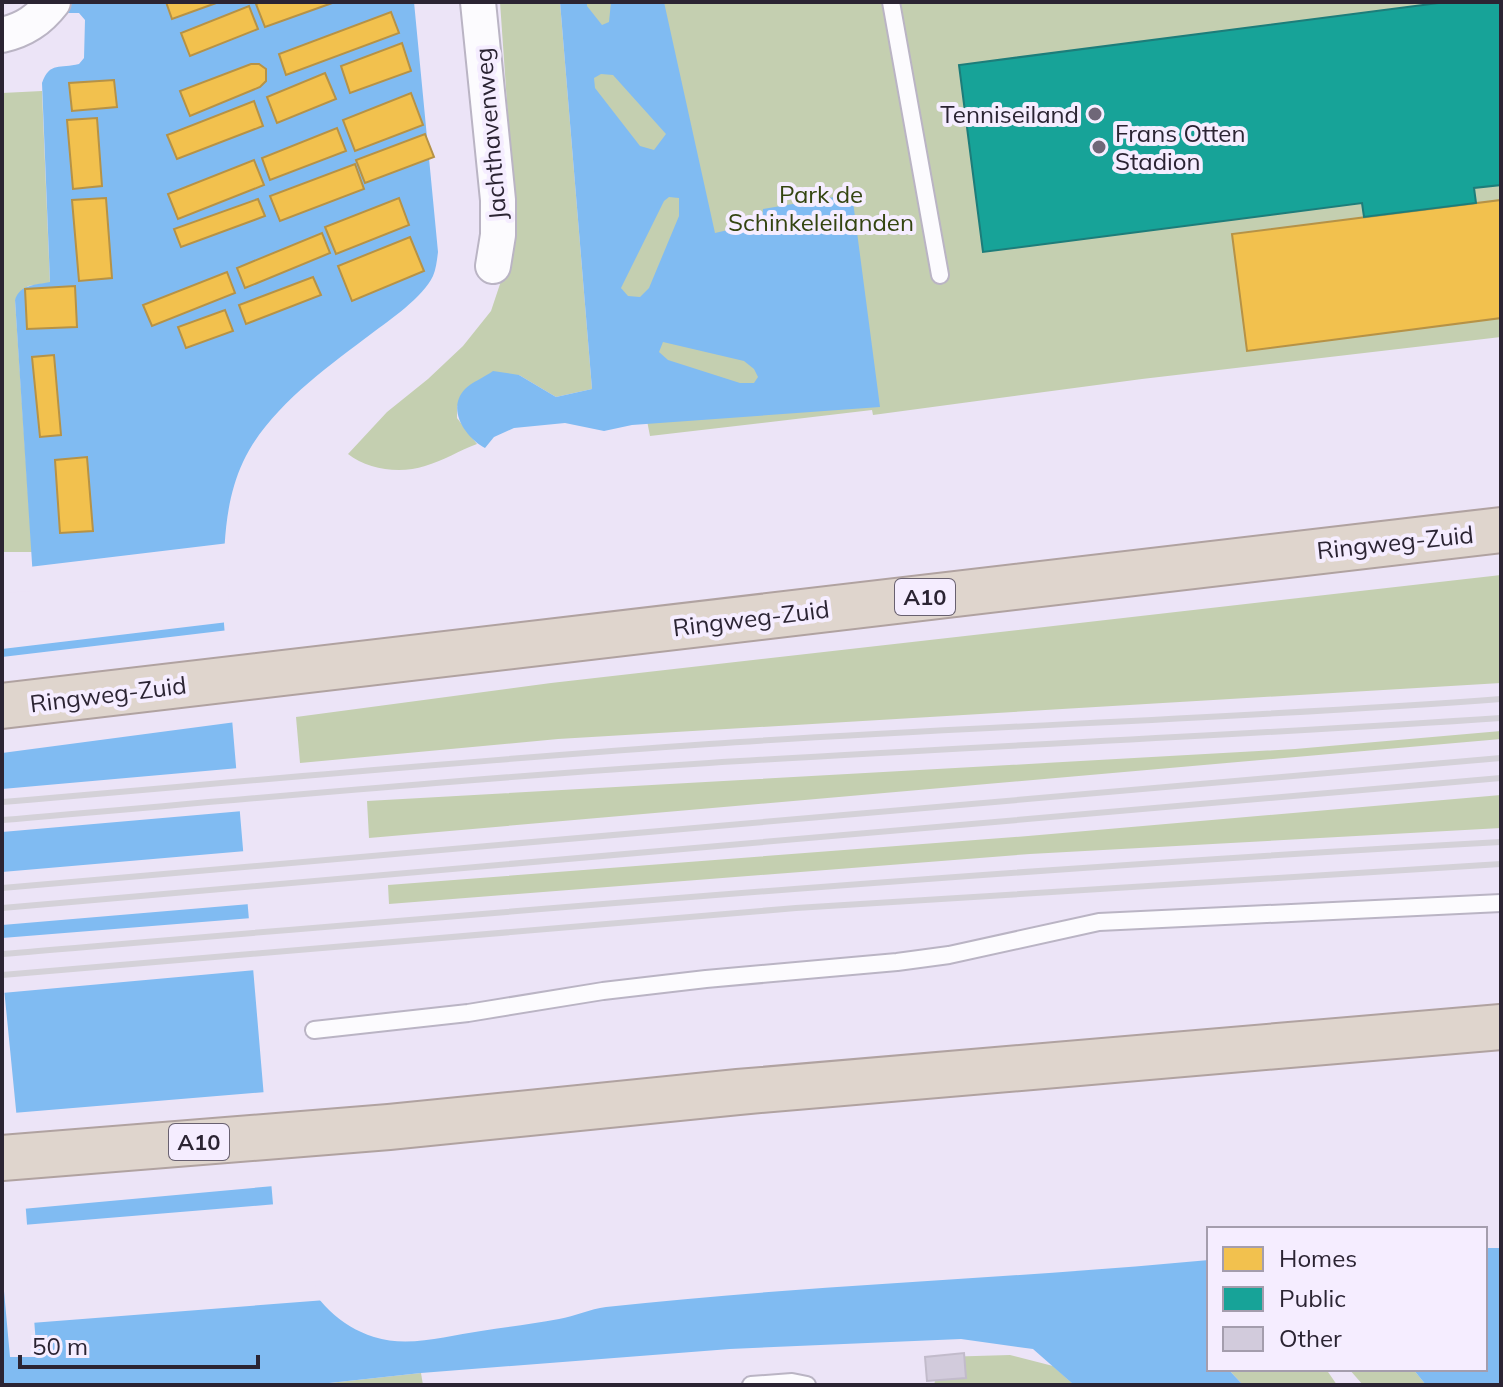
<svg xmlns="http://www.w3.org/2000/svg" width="1503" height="1387" font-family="Mulish,sans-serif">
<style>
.green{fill:#c4cfb0}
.water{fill:#80bbf2;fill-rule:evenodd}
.pier{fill:#ece4f7}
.homes{fill:#f2c14e;stroke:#b69246;stroke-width:2}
.public{fill:#17a398;stroke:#1d7d7a;stroke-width:2}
.building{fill:#d2cbdc;stroke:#c2bbcb;stroke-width:2}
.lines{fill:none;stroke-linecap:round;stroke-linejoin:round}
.service-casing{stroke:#bab4c4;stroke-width:20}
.minor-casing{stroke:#bab4c4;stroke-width:38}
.motorway-casing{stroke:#b0a2a0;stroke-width:48}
.service{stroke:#fcfbfe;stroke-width:16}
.minor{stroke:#fcfbfe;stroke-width:34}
.motorway{stroke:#dfd5cd;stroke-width:44}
.rail{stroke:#d4d1d8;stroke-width:6}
.poi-dot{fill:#6f6778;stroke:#f5edff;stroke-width:3}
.labels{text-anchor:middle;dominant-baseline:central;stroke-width:8;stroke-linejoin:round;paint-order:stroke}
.shield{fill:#f5edff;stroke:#686070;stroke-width:2}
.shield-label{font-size:22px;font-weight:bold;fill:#2b2433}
.poi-label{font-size:24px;fill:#2b2433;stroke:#f5edff;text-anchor:end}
.street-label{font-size:24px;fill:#2b2433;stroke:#f5edff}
.park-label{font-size:24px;fill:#344510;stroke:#f5edff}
</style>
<rect width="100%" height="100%" fill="#ece4f7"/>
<g class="green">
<path d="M500 2H560L592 389 556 397 519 375 457 406V418L477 444C460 450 443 461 425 466 401 474 368 470 348 454L387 412 428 379 463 346 491 311 507 263 515 218Z"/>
<path d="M581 2H1501V337L1142 379 873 415 872 410 650 436 621 288Z"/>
<path d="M42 91 50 283 28 286 15 300 32 552H2V93Z"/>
<path d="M1501 575V683L558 739 300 763 296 717 551 683Z"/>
<path d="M1501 731V739L369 838 367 801 1295 749Z"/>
<path d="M1501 795V828L1030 854 389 904 388 885 1028 836Z"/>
<path d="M1010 1355 1053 1366 1074 1385H934L941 1357Z"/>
<path d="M1228 1369H1326L1337 1385H1243Z"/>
<path d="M1349 1369H1413L1426 1385H1363Z"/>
<path d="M421 1373 423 1385H311Z"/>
</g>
<g class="water">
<path d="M68 2H414L438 252C437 260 436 269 433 276 423 297 390 320 371 334 327 367 267 410 243 462 220 511 224 571 224 624L274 1216C295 1266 318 1319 374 1337 408 1348 447 1336 481 1331 507 1327 533 1324 559 1319 575 1316 590 1309 606 1307 806 1285 1008 1279 1209 1260V1369H1228L1243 1385H1074L1033 1349 961 1339 730 1349 421 1373 311 1385H2V1269L10 1357H36V1345L26 1211 2 968V597L34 594 15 300C20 284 36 285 50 282L42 83C50 61 60 69 79 64L84 58 85 20 79 13H68Z"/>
<path d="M560 2H587V6L602 25 609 22 611 2H664L715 233 762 222 763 209 852 194 880 407 632 425 604 431 565 423 514 428 494 437 485 448C465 437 446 409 465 389 472 382 485 377 493 371L519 375 556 397 592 389ZM601 74 613 75 666 134 654 150 640 146 595 88 594 78ZM669 197 679 198V216L649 288 640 297 628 296 621 288 664 201ZM663 342 744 361 754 369 758 377 754 383H740L668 360 659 352Z"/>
<path d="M1485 1248H1501V1385H1426L1413 1369H1485Z"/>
</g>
<g class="pier">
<path d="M229 543 228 622 2 649V593L30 591 29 567Z"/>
<path d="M229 630 236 722 2 753V657Z"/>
<path d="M239 768 243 811 2 832V789Z"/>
<path d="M246 851 250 904 2 925V872Z"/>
<path d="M252 918 256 970 2 993V938Z"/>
<path d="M266 1092 274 1186 22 1209 13 1113Z"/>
<path d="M277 1204 286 1237 297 1261 326 1300 31 1323 23 1225Z"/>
</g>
<g class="homes">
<path d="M166 2H219L172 19Z"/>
<path d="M261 2H335L265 27 256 4Z"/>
<path d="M249 6 258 29 190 56 181 33Z"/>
<path d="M391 12 399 33 286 75 279 54Z"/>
<path d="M402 43 411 71 350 93 341 66Z"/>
<path d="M251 64H259L266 69V81L260 87 190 116 180 91Z"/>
<path d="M325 73 336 99 277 123 267 97Z"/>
<path d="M114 80 117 107 72 111 69 83Z"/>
<path d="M411 93 423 125 355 151 343 120Z"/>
<path d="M254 101 263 126 177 159 167 135Z"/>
<path d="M97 118 102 186 73 189 67 120Z"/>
<path d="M337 128 346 151 270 180 262 158Z"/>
<path d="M425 134 434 157 365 183 356 160Z"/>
<path d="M254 160 264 185 178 219 168 194Z"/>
<path d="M355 164 364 189 280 221 270 196Z"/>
<path d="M106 198 112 278 79 281 72 200Z"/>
<path d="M399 198 409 225 336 254 325 227Z"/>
<path d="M258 199 265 216 181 247 174 229Z"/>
<path d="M1501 200V318L1247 351 1232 234Z"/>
<path d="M322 233 330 253 245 288 237 268Z"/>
<path d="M410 237 424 271 352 301 338 266Z"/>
<path d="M227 272 235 293 152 326 143 305Z"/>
<path d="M313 277 321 295 246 324 239 305Z"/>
<path d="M75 286 77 327 27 329 25 289Z"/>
<path d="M225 310 233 331 186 348 178 327Z"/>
<path d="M54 355 61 435 40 437 32 357Z"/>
<path d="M87 457 93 531 60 533 55 460Z"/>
</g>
<path class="public" d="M1446 2H1501V185L1474 188 1476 203 1364 217 1362 203 983 252 959 65Z"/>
<path class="building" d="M964 1353 966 1378 927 1381 925 1357Z"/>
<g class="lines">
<defs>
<g id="service">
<path d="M891 2 940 275"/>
<path d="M314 1030 468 1013 603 991 706 979 897 962 949 955 1099 922 1501 903"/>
<path d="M751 1385 792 1382 807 1385"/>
</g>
<g id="minor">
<path d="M478 2 498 200V235L493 266"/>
<path d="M2 35C24 30 39 20 53 2"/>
</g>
<g id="motorway">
<path d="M2 706 1501 530"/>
<path d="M2 1158 389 1127 738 1092 1501 1027"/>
</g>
</defs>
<use href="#service" class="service-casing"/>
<use href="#minor" class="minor-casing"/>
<use href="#motorway" class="motorway-casing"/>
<use href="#service" class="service"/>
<use href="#minor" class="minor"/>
<use href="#motorway" class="motorway"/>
<g class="rail">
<path d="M2 802C238 782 473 760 709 744 973 726 1237 719 1501 699"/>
<path d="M2 820C238 800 473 778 709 763 973 746 1237 736 1501 718"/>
<path d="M2 888 1501 758"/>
<path d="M2 908 1501 778"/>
<path d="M2 954C501 912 1000 869 1501 842"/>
<path d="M2 975 796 908 1501 864"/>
</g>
</g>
<g class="poi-dot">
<circle cx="1095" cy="114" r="8"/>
<circle cx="1099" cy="147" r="8"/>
</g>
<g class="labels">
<g class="shield">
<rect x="895" y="579" width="60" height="36" rx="6"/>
<rect x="169" y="1124" width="60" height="36" rx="6"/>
</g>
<g class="shield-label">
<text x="925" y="597">A10</text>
<text x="199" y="1142">A10</text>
</g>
<g class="poi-label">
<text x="1079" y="114">Tenniseiland</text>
<text x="1115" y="133" text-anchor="start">Frans Otten<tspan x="1115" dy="28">Stadion</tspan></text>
</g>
<g class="street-label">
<text transform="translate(490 134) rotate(-95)">Jachthavenweg</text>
<text transform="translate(1395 542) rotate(-6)">Ringweg-Zuid</text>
<text transform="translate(751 618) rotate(-7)">Ringweg-Zuid</text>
<text transform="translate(108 694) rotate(-7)">Ringweg-Zuid</text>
</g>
<g class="park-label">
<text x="821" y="194">Park de<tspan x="821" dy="28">Schinkeleilanden</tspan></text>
</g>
</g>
<rect width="1503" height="1387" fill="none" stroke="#2b2433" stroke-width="8"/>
<rect x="1207" y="1227" width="280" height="144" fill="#f5edff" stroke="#a49dad" stroke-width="2"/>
<rect x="1223" y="1247" width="40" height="24" fill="#f2c14e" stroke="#a49dad" stroke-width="2"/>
<text x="1279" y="1267" font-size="24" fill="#2b2433">Homes</text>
<rect x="1223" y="1287" width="40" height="24" fill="#17a398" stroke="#a49dad" stroke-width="2"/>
<text x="1279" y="1307" font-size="24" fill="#2b2433">Public</text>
<rect x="1223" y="1327" width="40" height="24" fill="#d2cbdc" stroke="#a49dad" stroke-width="2"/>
<text x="1279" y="1347" font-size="24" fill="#2b2433">Other</text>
<path d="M20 1355v12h238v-12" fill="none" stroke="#2b2433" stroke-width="4"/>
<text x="32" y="1355" font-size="24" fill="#2b2433" stroke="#f5edff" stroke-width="6" paint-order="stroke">50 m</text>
</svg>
